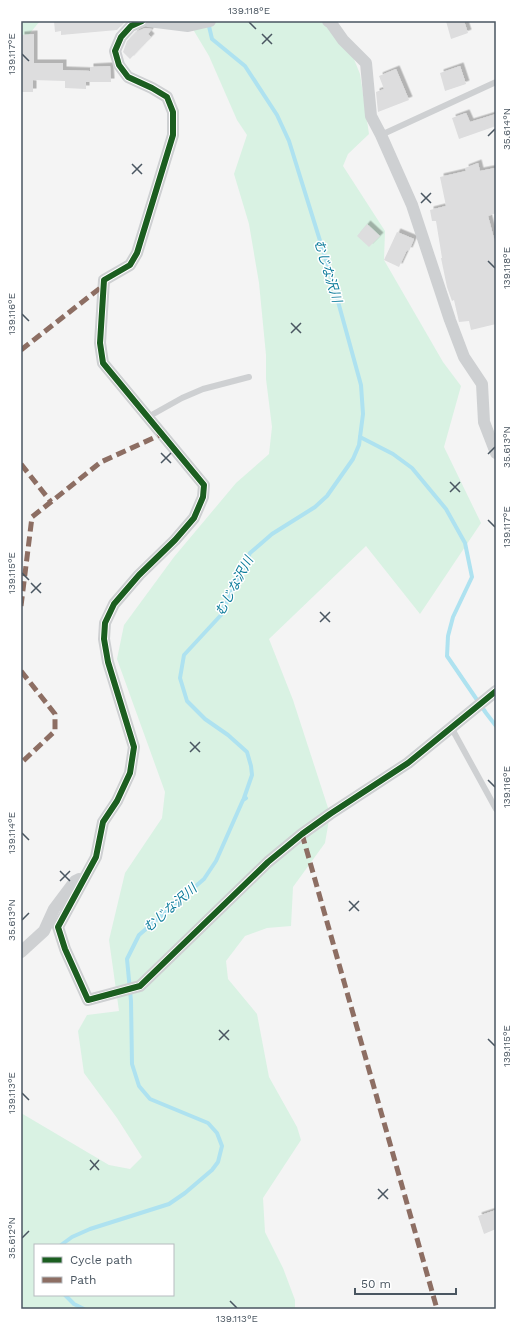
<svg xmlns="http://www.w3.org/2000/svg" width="517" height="1330" font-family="'Work Sans','Noto Sans JP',sans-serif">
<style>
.green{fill:#d9f2e3;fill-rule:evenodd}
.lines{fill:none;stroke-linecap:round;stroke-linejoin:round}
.stream{stroke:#aee2f0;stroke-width:4}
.building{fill:#ddddde;filter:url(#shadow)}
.service{stroke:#ced0d2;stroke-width:6}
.minor{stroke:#ced0d2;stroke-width:12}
.quiet{stroke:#8d6e63;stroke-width:5;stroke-dasharray:10 5;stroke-linecap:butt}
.cycleway-casing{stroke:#fff;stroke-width:8}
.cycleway{stroke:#1b5e20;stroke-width:6}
.ticks{fill:none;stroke:#4a5661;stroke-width:1.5}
.labels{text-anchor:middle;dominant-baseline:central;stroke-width:3;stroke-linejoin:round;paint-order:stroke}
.water-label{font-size:13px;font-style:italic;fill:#0c7c9b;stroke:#fff}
.neatline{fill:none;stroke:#4a5661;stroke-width:1.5}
.ticks-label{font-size:10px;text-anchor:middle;fill:#4a5661}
</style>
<defs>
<filter id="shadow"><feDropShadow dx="3.5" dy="-3.5" stdDeviation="0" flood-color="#0004"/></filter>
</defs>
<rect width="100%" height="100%" fill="#f4f4f4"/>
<g class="green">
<path d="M21 21H40L21 44Z"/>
<path d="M188 21H335L341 27 360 74 369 134 348 154 343 166 385 231 384 260 443 362 461 386 444 447 481 523 420 614 366 546 269 639 293 700 330 814 325 843 293 887 291 926 267 928 245 936 226 961 228 979 257 1014 269 1077 297 1127 301 1140 263 1198 265 1232 283 1268 295 1300V1309H21V1113L109 1165 130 1169 142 1157 117 1118 84 1073 78 1031 87 1015 119 1011 109 940 125 873 162 818 165 792 117 659 124 625 174 557 236 483 269 454 272 427 266 379V355L259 283 249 224 234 174 247 135 237 120 209 56ZM35 1245H173V1295H35Z"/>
</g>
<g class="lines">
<g class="stream">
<path d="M360 437 393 454 412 468 446 509 465 543 472 577 453 617 448 636 447 656 486 713 496 726"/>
<path d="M61 1245 72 1237 90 1229 169 1204 185 1193 212 1170 218 1162 222 1146 217 1133 208 1123 150 1099 139 1086 132 1064 131 1001 127 959 139 935 204 879 216 861 243 800 246 798H244L252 775 251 766 247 752 228 735 205 719 187 701 180 678 184 655 221 615 223 608 227 602 250 553 272 534 315 507 327 496 353 459 359 445 363 414 361 385 331 276 289 141 277 115 245 66 212 39 208 22"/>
<path d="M65 1295 74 1304 84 1309"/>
</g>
</g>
<g class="building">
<path d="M54 21H125L117 30 61 35V31L55 32Z"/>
<path d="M446 21H464L468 33 451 39Z"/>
<path d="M145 28 152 29 148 34 151 37 130 59 123 52 127 41 136 32Z"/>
<path d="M34 34V63H63V70L90 71V67L110 66 111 82H86V89L65 88V81L33 80V92H21V35Z"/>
<path d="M460 66 466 84 445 91 440 73Z"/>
<path d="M396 69 409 100 378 112 376 92 384 89 379 76Z"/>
<path d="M466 113 470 122 496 114V126L459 139 452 118Z"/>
<path d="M478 163 480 171 495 168 496 174V213L488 216 496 246V324L471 330 469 321 459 322 454 300 452 301 447 287 441 258H442L436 221H432L430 210 446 206 440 177 466 171 465 168Z"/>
<path d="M367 224 380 236 369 247 357 236Z"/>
<path d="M397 232 414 239 409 251 407 250 399 267 384 260Z"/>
<path d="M496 1210V1229L484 1234 478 1216Z"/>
</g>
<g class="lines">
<g class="service">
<path d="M381 135 496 82"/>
<path d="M148 417 182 398 203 389 249 377"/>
<path d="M451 727 496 809"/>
</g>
<g class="minor">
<path d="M142 21 131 26 121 37 115 51 119 65 128 77 152 88 167 97 173 112V135L137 253 130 265 104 280 100 343 103 363 204 485 203 497 194 518 175 540 139 575 114 604 105 623 104 639 108 662 134 747 130 773 117 801 103 822 96 857 58 927 65 949 88 1000 140 986 268 862 302 834 330 814 408 763 496 691"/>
<path d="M148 21 188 26 210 21"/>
<path d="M328 21 331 23 343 40 366 63 371 116 381 135 412 205 450 320 464 357 482 384 484 422 496 453"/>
<path d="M21 952 44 931 54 909 75 881 79 879"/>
</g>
<g class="quiet">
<path d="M21 350 104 285"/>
<path d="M21 464 51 502"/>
<path d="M21 606 32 517 101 462 162 434"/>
<path d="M21 671 55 714V731L21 763"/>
<path d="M302 834 437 1309"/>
</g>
<defs>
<path id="cycleway" d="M142 21 131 26 121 37 115 51 119 65 128 77 152 88 167 97 173 112V135L137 253 130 265 104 280 100 343 103 363 204 485 203 497 194 518 175 540 139 575 114 604 105 623 104 639 108 662 134 747 130 773 117 801 103 822 96 857 58 927 65 949 88 1000 140 986 268 862 302 834 330 814 408 763 496 691"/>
</defs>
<use href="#cycleway" class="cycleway-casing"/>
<use href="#cycleway" class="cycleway"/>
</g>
<path class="ticks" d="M249 22 256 29M262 34 272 44M262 44 272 34M22 54 29 61M488 136 495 129M132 164 142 174M132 174 142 164M421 193 431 203M421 203 431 193M488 261 495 268M22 314 29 321M291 323 301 333M291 333 301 323M161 453 171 463M488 454 495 447M161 463 171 453M450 482 460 492M450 492 460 482M488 520 495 527M22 573 29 580M31 583 41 593M31 593 41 583M320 612 330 622M320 622 330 612M190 742 200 752M190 752 200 742M488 780 495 787M22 833 29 840M60 871 70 881M60 881 70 871M349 901 359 911M349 911 359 901M22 920 29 913M219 1030 229 1040M488 1039 495 1046M219 1040 229 1030M22 1093 29 1100M90 1160 99 1170M90 1170 99 1160M378 1189 388 1199M378 1199 388 1189M22 1238 29 1231M230 1301 237 1308"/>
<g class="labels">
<g class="water-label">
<text transform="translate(328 271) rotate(73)">むじな沢川</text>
<text transform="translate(234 586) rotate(-62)">むじな沢川</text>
<text transform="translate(170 908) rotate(-41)">むじな沢川</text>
</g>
</g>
<rect width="517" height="1330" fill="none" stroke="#ffffff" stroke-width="44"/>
<rect x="34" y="1244" width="140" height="52" fill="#ffffff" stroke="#b7bbc0"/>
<rect x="42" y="1257" width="20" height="6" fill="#1b5e20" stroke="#b7bbc0"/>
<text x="70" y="1264" font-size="12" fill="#4a5661">Cycle path</text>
<rect x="42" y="1277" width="20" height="6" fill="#8d6e63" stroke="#b7bbc0"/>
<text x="70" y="1284" font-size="12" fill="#4a5661">Path</text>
<path d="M355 1288v6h101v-6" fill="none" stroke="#4a5661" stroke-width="2"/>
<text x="361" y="1288" font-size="12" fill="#4a5661" stroke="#ffffff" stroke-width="3" paint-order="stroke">50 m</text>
<rect x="22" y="22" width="473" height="1286" class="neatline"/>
<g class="ticks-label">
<text x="249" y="14">139.118°E</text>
<text transform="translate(11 54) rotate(-90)" y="4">139.117°E</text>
<text transform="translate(506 129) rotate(-90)" y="4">35.614°N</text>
<text transform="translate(506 268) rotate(-90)" y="4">139.118°E</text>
<text transform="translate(11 314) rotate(-90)" y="4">139.116°E</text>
<text transform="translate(506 447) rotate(-90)" y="4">35.613°N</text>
<text transform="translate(506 527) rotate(-90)" y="4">139.117°E</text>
<text transform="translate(11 573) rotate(-90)" y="4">139.115°E</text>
<text transform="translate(506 787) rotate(-90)" y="4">139.116°E</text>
<text transform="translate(11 833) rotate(-90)" y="4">139.114°E</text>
<text transform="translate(11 920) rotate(-90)" y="4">35.613°N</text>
<text transform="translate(506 1046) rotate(-90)" y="4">139.115°E</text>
<text transform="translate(11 1093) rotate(-90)" y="4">139.113°E</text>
<text transform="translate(11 1238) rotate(-90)" y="4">35.612°N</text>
<text x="237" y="1322">139.113°E</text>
</g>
</svg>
